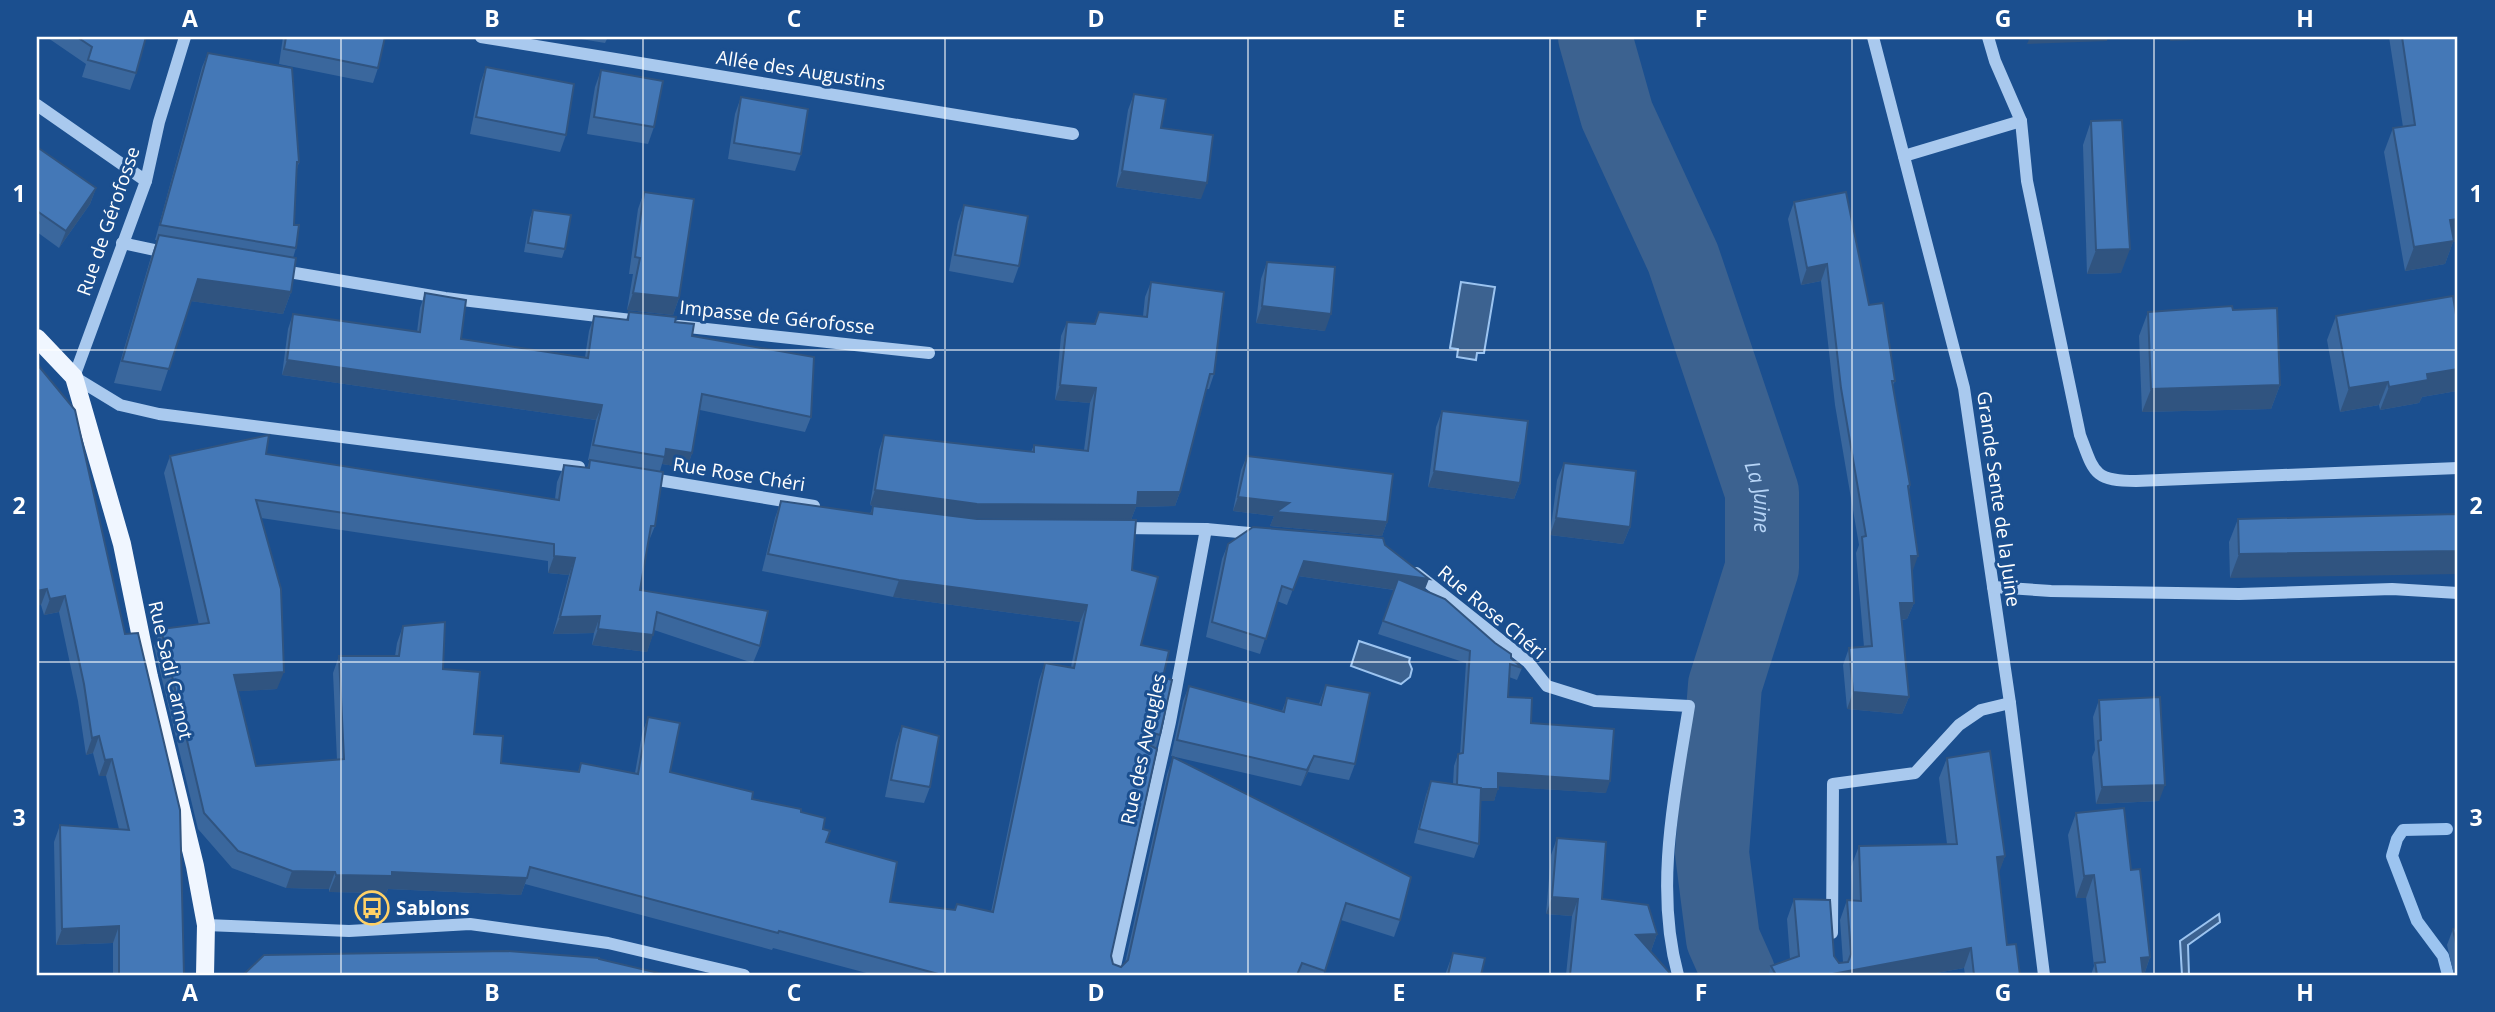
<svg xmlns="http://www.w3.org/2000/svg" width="2495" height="1012" font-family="'Open Sans',sans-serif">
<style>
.water{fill:#3c6290;stroke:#9cc4f0;stroke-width:2}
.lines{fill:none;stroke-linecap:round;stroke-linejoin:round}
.stream{stroke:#9cc4f0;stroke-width:12}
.river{stroke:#3c6290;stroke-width:74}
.minor{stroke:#a9c9ee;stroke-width:12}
.major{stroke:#f0f6ff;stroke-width:18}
.wall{fill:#3a679d}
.shaded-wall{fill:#305480}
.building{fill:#4478b7;stroke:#305480;stroke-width:2}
.grid{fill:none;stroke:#fff;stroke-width:2;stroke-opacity:0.55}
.labels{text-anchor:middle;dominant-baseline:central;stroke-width:6;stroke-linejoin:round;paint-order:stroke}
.street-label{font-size:19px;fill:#fff;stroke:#1b4f8f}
.poi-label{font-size:19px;font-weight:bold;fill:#fff;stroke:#1b4f8f;text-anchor:start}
.water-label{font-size:21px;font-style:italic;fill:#b5d3f5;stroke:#1b4f8f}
.neatline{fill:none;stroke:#fff;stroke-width:2.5}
.grid-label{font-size:23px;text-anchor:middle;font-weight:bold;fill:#fff}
</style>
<rect width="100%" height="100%" fill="#1b4f8f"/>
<g class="water">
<path d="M1461 282 1495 287 1484 353H1477L1476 360 1457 357 1458 349 1450 348Z"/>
<path d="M1359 641 1410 658 1409 662 1412 669 1410 677 1401 684 1351 666Z"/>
<path d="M2219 914 2220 922 2188 945 2189 975H2182L2180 941Z"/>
</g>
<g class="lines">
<path class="stream" d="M2447 829 2403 830 2397 839 2392 856 2417 921 2443 956 2448 975"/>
<path class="river" id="s1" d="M1595 37 1617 115 1683 258 1762 492V568L1725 685 1712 853 1723 939 1739 975"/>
<g class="minor">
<path d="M185 37 159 122 146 181 74 377 120 405 159 414 579 467"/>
<path d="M481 37 1073 134"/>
<path d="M1873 37 1964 388 2010 703 2044 975"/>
<path d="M1988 37 1995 61 2021 121 2027 181 2080 435C2094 472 2093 481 2136 481L2458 468"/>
<path d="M37 105 146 181"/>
<path d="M1904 156 2021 121"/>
<path d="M122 243 169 253"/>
<path d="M277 270 445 298 640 321"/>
<path d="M679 326 929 353"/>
<path d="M646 478 814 506"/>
<path d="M1121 528 1206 529 1260 534"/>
<path d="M1416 573 1528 662 1547 686 1595 701 1689 706C1675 794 1654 887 1678 975"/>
<path d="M1993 587 2051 591 2239 594 2392 589 2458 593"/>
<path d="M206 925 349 931 470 924 608 943 744 975"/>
<path d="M1832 933 1833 784 1915 773 1959 725 1981 710 2010 703"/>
<path d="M1113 975 1170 722 1206 529"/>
</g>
<path class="major" d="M37 338 74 377 122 544 149 677 195 866 206 925 205 975"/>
</g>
<g class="wall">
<path d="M48 37H146L136 73 130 90 82 77 86 64 48 38Z"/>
<path d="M283 37H385L378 68 373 83 279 64Z"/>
<path d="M569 37H608L605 43Z"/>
<path d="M2389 37H2458V241L2453 242 2445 264 2405 271 2384 152 2393 128 2403 127Z"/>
<path d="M208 53 299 162 297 169 294 225 296 248 293 258 291 292 283 314 191 301 161 391 114 383 151 257 157 240H155L202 67Z"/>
<path d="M486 67 566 135 560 152 470 134 480 84Z"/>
<path d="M601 70 654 127 648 144 587 134 595 87Z"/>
<path d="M1134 94 1161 128 1201 199 1116 187 1128 110Z"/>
<path d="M741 97 801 154 795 171 728 159 735 114Z"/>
<path d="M2091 121 2121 273 2087 274 2083 145Z"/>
<path d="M37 147 96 188 90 204 59 248 37 232Z"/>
<path d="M644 192 679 298 673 315 627 310 633 274H629L638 209Z"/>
<path d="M1794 202 1869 305 1895 381 1893 385 1910 485 1909 490 1914 603 1907 619 1902 620 1909 697 1902 714 1847 709 1843 665 1849 648 1864 647 1856 553 1859 545 1835 405 1821 281 1801 285 1788 219Z"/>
<path d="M964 205 1019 266 1013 283 949 271 958 222Z"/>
<path d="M533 210 565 249 562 258 524 252 530 218Z"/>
<path d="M1267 262 1325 331 1256 323 1261 279Z"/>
<path d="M1151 282 1214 374 1209 389H1206L1180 492 1175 506 1136 507 1131 520 973 518 1132 570 1141 645 1163 677 1160 735 1156 748 1111 956 1113 964 1121 967 1125 963 1167 774 1173 757 1400 920 1394 937 1341 920 1323 975H874L773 948 772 950 525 884 521 895 388 889 386 893 329 892V889L286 888 232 868 198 829 154 646 161 629 199 625 164 473 170 456 266 454 555 499 557 482 564 465 587 468 590 460H588L596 420 282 375 288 329 293 314 417 332 420 308 425 293 461 339 585 357 589 331 594 316 626 320 629 312 675 322 692 336 811 417 805 432 700 410 692 453 687 468 662 464 660 471 655 526 648 543 640 590 760 646 753 663 654 630 647 652 592 645 594 633 553 634 569 575 548 573V561L261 518 277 689 238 691 256 766 337 760 333 673 339 656H395L397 643 403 626 443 669 474 734 501 763 578 772 581 763 635 773 642 734 648 717 670 772 752 799 801 812 823 829 826 842 890 902 954 910 957 904 991 912 1039 680 1045 663 1071 667 1080 622 893 597 762 571 775 518 781 501 870 514 873 506 870 505 879 450 884 435 1031 452 1034 445 1084 450 1090 403 1055 400 1061 336 1067 322 1094 324 1099 312 1143 316 1145 297Z"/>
<path d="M2233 310 2280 385 2271 409 2142 412 2139 336 2148 312Z"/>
<path d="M2336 316 2457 391 2422 397 2419 403 2380 410 2379 405 2340 412 2327 340Z"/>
<path d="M37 364 184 975H113V943L56 945 54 842 60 825 119 829 106 776H99L93 753 86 755 78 701 59 612 44 615 41 605Z"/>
<path d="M1442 411 1520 483 1514 499 1428 487 1436 427Z"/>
<path d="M1247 456 1387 522 1382 536 1270 526 1274 516 1233 511 1241 470Z"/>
<path d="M1564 463 1630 527 1623 544 1550 535 1557 480Z"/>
<path d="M2458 514 2230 578 2229 542 2238 519Z"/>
<path d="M1228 544 1385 545 1425 590 1511 658 1522 668 1517 680 1509 677 1508 697 1531 723 1606 793 1498 786 1494 801H1481L1479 844 1474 858 1414 843 1426 795 1431 781 1453 784 1454 766 1458 754H1460L1466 663 1378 634 1394 590 1298 576 1287 605 1277 601 1260 654 1206 637 1222 559Z"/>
<path d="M1326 685 1355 764 1349 780 1308 772 1301 786 1171 756 1183 701 1189 686 1282 711 1287 698 1319 704Z"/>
<path d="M2099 700 2159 801 2096 804 2092 757 2095 750 2093 717Z"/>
<path d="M902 726 930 787 924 803 885 797 896 743Z"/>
<path d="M1947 758 2005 856 1998 873 2007 945 2020 975H1965L1964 968 1925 975H1768L1771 966 1790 959 1787 919 1794 899 1834 956 1839 963 1843 962 1840 920 1847 900H1853L1851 867 1859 846 1947 844 1939 778Z"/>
<path d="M2076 813 2131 870 2150 957 2144 975H2091L2094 966 2086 898H2076L2068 835Z"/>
<path d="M1557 838 1602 899 1657 934 1651 951 1670 975H1566L1572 916 1546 914 1551 855Z"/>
<path d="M2458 928V975H2454L2447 945 2453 929Z"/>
<path d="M1453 953 1481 975H1445Z"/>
</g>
<g class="shaded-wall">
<path d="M2030 37H2108L2107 41 2027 44Z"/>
<path d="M2171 37H2281L2170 41Z"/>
<path d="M1122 171 1207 183 1201 199 1116 187Z"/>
<path d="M96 188 90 204 59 248 66 231Z"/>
<path d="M2458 219V241L2453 242 2445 264 2405 271 2414 247 2450 220Z"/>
<path d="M2130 249 2121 273 2087 274 2096 250Z"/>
<path d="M1827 264 1821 281 1801 285 1807 268Z"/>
<path d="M198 279 291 292 283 314 190 301Z"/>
<path d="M633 293 679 298 673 315 627 310Z"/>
<path d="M1262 306 1331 314 1325 331 1256 323Z"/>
<path d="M287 360 602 405 596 420 282 375Z"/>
<path d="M2458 369V387L2457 391 2422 397 2419 403 2380 410 2389 387 2427 374Z"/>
<path d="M2388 382 2379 405 2340 412 2349 388Z"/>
<path d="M1060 385 1096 388 1090 403 1055 400Z"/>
<path d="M2280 385 2271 409 2142 412 2151 389Z"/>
<path d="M666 449 692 453 687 468 662 464Z"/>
<path d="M1434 471 1520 483 1514 499 1428 487Z"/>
<path d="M875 490 1138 492H1180L1175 506 1136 507 1131 520 972 518 870 505Z"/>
<path d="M1238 497 1289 503 1387 522 1382 536 1270 526 1274 516 1233 511Z"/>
<path d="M1556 518 1630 527 1623 544 1550 535Z"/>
<path d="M2458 551V574L2230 578 2239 554Z"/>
<path d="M554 556 575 558 569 575 548 573Z"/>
<path d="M1911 556H1918L1912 573Z"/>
<path d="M1304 561 1429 579 1423 594 1298 576 1287 605Z"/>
<path d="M899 580 1087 605 1080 622 893 597Z"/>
<path d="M47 589 41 605 37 606V591Z"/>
<path d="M65 596 59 612 44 615 50 599Z"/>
<path d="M1900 603H1914L1907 619 1894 620Z"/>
<path d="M600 616 594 633 553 634 560 617Z"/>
<path d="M598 629 653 635 647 652 592 645Z"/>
<path d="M284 672 277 689 228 692 234 675Z"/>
<path d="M1853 692 1909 697 1902 714 1847 709Z"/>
<path d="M99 736 93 753 86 755 92 738Z"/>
<path d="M1314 756 1308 772 1301 786 1307 770Z"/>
<path d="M112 759 106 776H99L105 760Z"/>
<path d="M1498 773 1610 781 1606 793 1493 786Z"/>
<path d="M2165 785 2159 801 2096 804 2102 787Z"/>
<path d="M1480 789H1498L1494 801H1476Z"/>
<path d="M2005 856 1998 876 1997 857Z"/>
<path d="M292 871 335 872 329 889 286 888Z"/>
<path d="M392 872 527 878 521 895 388 889 386 893 329 892 336 875Z"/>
<path d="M2094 875 2086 898H2076L2084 876Z"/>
<path d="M1552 897 1578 899 1572 916 1546 914Z"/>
<path d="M119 926 113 943 56 945 62 929Z"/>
<path d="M1657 934 1651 951 1636 935Z"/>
<path d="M1971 948 1964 968 1925 975H1832L1833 974Z"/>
<path d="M2150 957 2144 975 2141 958Z"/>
</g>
<g class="building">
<path d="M77 37H146L136 73 88 60 92 47Z"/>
<path d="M286 37H385L378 68 284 49Z"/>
<path d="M2402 37H2458V219L2450 220 2454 241 2414 247 2393 128 2415 125Z"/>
<path d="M208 53 292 68 299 162H297L294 225H299L296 248 160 225Z"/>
<path d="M486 67 574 84 566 135 476 117Z"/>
<path d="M601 70 663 81 654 127 594 117Z"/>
<path d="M1134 94 1166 99 1161 128 1213 135 1207 183 1122 171Z"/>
<path d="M741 97 808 109 801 154 734 143Z"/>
<path d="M2122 120 2130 249 2096 250 2091 121Z"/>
<path d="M37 147 96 188 66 231 37 211Z"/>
<path d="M644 192 694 199 679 298 633 293 640 258 635 257Z"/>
<path d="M1846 192 1869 305 1883 303 1895 381H1892L1910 485 1908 486 1918 556H1911L1914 603H1900L1909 697 1853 692 1849 648 1872 646 1862 537 1866 536 1841 388 1827 264 1807 268 1794 202Z"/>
<path d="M964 205 1028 216 1019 266 955 255Z"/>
<path d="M533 210 571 215 565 249 528 243Z"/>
<path d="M159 235 296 258 291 292 198 279 169 369 122 361Z"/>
<path d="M1267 262 1335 267 1331 314 1262 306Z"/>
<path d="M1151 282 1224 292 1214 374H1210L1180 492H1138L1137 505 977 504 875 490 884 435 1034 452V445L1088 451 1096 388 1060 385 1067 322 1095 324 1099 312 1147 317Z"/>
<path d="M425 293 466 300 461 339 588 358 594 316 628 320 629 312 676 317 675 322 694 324 692 336 814 357 811 417 702 394 692 453 666 449 665 457 593 445 602 405 287 360 293 314 420 332Z"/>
<path d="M2453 296 2458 327V369L2427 374 2428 380 2389 387 2388 382 2349 388 2336 316Z"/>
<path d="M2232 306 2233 310 2277 308 2280 385 2151 389 2148 312Z"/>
<path d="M37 364 75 410 125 634 138 633 180 810 184 975H119V926L62 929 60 825 129 830 112 759 105 760 99 736 92 738 84 684 65 596 50 599 47 589 37 591Z"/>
<path d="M1442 411 1528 421 1520 483 1434 471Z"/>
<path d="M269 435 266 454 559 500 564 465 589 468 590 460 663 472 655 526H651L640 590 768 611 760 646 657 612 653 635 598 629 600 616 560 617 575 558 554 556V544L256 500 281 589 284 672 234 675 256 766 344 759 339 656H399L403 626 445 622 443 669 480 672 474 734 503 736 501 763 579 772 581 763 638 774 648 717 680 723 670 772 753 792 752 799 801 809V812L825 818 823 829 830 831 826 842 897 862 890 902 955 910 957 904 993 912 1045 663 1074 668 1087 605 899 580 768 554 781 501 872 514 873 506 977 519 1136 520 1132 570 1158 577 1141 645 1169 651 1163 677 1172 680 1160 735 1146 731 1142 741 1157 749 1111 956 1113 964 1121 967 1128 960 1173 757 1411 877 1400 920 1346 903 1325 971 1302 963 1297 975H942L779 931 778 933 530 867 527 878 392 872V876L336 875 335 872 292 871 238 851 204 813 161 629 209 623 170 456Z"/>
<path d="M1247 456 1393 474 1387 522 1276 512 1289 503 1238 497Z"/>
<path d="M1564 463 1636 471 1630 527 1556 518Z"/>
<path d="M2458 514V551L2239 554 2238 519Z"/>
<path d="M1253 527 1383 538 1385 545 1429 579 1304 561 1293 590 1282 586 1266 639 1212 622 1228 544Z"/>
<path d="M1398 579 1445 599 1495 643 1511 654V658L1522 668 1510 664 1508 697 1532 698 1531 723 1614 729 1610 781 1498 773V789H1481L1457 785 1458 754 1463 753 1470 651 1383 621Z"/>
<path d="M1326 685 1370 693 1355 764 1314 756 1307 770 1177 740 1189 686 1284 712 1287 698 1321 705Z"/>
<path d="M2160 697 2165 785 2102 787 2098 741 2101 740 2099 700Z"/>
<path d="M902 726 939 736 930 787 891 780Z"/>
<path d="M1990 751 2005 856 1997 857 2007 945 2016 944 2020 975H1974L1971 948 1833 974 1834 975H1776L1771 966 1799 956 1794 899 1830 900 1834 956 1839 963 1848 962 1851 954 1847 900 1861 901 1859 846 1957 844 1947 758Z"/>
<path d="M1431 781 1481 788 1479 844 1419 829Z"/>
<path d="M2124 808 2131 870 2140 869 2150 957 2141 958 2143 975H2097L2095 963 2105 962 2094 875 2084 876 2076 813Z"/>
<path d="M1557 838 1606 842 1602 899 1648 905 1657 934 1636 935 1669 972 1670 975H1570L1578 899 1552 897Z"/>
<path d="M2458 928V953L2453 929Z"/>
<path d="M508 951 599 958V959L667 975H243L264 955Z"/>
<path d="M1453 953 1485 958 1481 975H1448Z"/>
</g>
<path class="grid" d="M341 37V975M643 37V975M945 37V975M1248 37V975M1550 37V975M1852 37V975M2154 37V975M37 350H2458M37 662H2458"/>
<defs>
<symbol id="bus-ring" viewBox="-11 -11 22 22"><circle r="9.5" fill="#1b4f8f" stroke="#ffd166" stroke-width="1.5"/><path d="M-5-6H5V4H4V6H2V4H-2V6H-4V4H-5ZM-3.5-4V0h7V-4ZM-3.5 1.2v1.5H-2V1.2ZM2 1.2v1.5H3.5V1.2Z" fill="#ffd166"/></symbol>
</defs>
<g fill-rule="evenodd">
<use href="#bus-ring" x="353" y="889" width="38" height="38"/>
</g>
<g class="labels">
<g class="street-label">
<text transform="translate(801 70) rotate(9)">Allée des Augustins</text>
<text transform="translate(108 221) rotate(-71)">Rue de Gérofosse</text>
<text transform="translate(777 317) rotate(6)">Impasse de Gérofosse</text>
<text transform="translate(739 474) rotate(9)">Rue Rose Chéri</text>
<text transform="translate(1999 499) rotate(82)">Grande Sente de la Juine</text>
<text transform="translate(1492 612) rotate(40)">Rue Rose Chéri</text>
<text transform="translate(171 670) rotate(77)">Rue Sadi Carnot</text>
<text transform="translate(1143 749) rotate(-78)">Rue des Aveugles</text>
</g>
<g class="poi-label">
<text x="396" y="908">Sablons</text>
</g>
<g class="water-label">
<text stroke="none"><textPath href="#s1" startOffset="490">La Juine</textPath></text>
</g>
</g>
<rect width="2495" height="1012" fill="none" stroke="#1b4f8f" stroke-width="77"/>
<rect x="38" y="38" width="2418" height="936" class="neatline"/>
<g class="grid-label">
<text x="190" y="27">A</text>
<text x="492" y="27">B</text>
<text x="794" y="27">C</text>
<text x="1096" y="27">D</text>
<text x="1399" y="27">E</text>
<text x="1701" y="27">F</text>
<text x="2003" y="27">G</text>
<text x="2305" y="27">H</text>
<text x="19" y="202">1</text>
<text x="2476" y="202">1</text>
<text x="19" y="514">2</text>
<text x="2476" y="514">2</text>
<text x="19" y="826">3</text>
<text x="2476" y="826">3</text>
<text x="190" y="1001">A</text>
<text x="492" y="1001">B</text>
<text x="794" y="1001">C</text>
<text x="1096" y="1001">D</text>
<text x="1399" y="1001">E</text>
<text x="1701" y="1001">F</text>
<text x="2003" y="1001">G</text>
<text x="2305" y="1001">H</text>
</g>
</svg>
